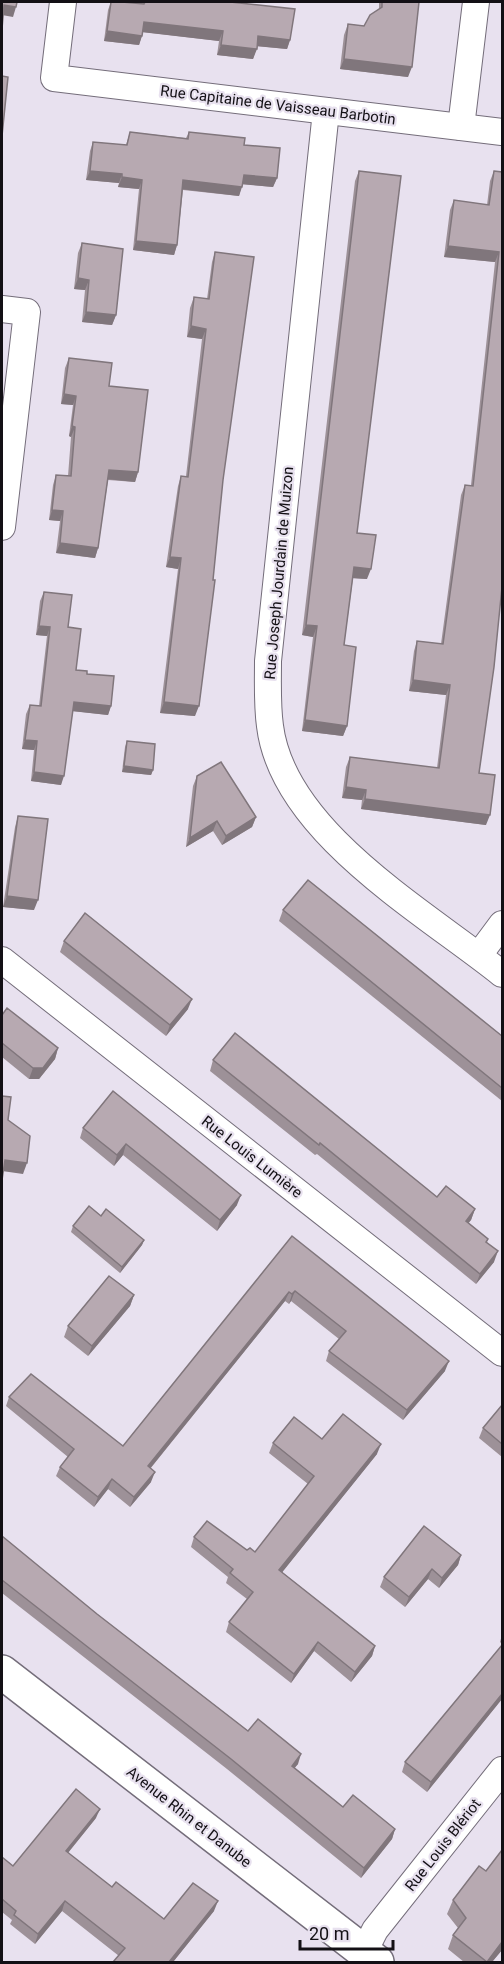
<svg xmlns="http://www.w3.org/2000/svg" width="504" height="1964" font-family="Roboto,sans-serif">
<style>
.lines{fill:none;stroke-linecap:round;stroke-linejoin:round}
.minor-casing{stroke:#746d7a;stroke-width:28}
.tertiary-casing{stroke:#746d7a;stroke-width:36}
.minor{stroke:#fff;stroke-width:26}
.tertiary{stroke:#fff;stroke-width:33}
.wall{fill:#9d9198}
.shaded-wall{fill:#80767c}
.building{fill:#b7a9b1;stroke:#80767c;stroke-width:1.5}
.labels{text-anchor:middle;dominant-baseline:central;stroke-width:4.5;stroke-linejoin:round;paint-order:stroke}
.street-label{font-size:15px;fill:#131015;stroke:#e8e1ef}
</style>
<rect width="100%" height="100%" fill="#e8e1ef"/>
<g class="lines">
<defs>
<g id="minor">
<path d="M63 2 54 78 502 132"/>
<path d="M326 111 268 661C268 682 267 705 270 726 283 832 425 912 502 974"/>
<path d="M461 127 476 2"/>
<path d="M2 309 27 312 2 527"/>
<path d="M479 955 502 924"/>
<path d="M2 960 502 1353"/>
<path d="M364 1952 375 1930 502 1770"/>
</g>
<path id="tertiary" d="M2 1672 377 1962"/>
</defs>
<use href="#minor" class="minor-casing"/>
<use href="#tertiary" class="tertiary-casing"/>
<use href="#minor" class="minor"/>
<use href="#tertiary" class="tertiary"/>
</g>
<g class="wall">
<path d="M111 2 142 4 143 2H230L290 40 287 49 257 46 253 59 217 55 219 41 143 32 139 45 104 41 108 10Z"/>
<path d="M379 2H419L408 77 340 69 344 35 348 24 364 26 379 9Z"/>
<path d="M130 132 186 138 189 132 244 145 277 178 273 187 242 184 239 196 183 190 177 245 174 255 133 250 139 189 118 187 119 183 86 180 90 151 93 142 126 145Z"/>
<path d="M359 171 357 533 367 579 353 578 344 645 347 726 343 736 302 731 313 637 302 635 355 181Z"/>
<path d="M494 171 502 172 479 773 486 825 361 809 362 800 342 798 346 767 350 757 437 768 446 695 409 691 414 651 417 641 441 644 461 495 465 485H471L495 262 444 257 450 210 454 200 487 205 490 181Z"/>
<path d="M82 243 116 315 112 325 82 322 85 290 74 289 78 253Z"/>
<path d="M215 252 223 480 195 716 160 713 178 569 166 567 178 486 181 476H186L202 339 187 337 190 308 194 297 207 299 212 262Z"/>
<path d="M69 358 109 386 138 472 135 482 108 480 98 548 95 558 56 553 60 521 49 520 53 485 56 475 68 476 71 437 69 436 73 405 61 404 65 368Z"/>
<path d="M44 592 68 627 76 670 87 674 111 706 108 715 73 711 61 785 31 781 34 750 22 749 26 714 30 705 39 706 47 636 36 635 40 601Z"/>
<path d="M127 741 153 770 151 775 122 772 125 747Z"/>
<path d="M197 776 256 817 252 827 222 845 213 831 186 847 193 786Z"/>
<path d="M18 816 34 910 3 907 15 827Z"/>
<path d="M283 910 502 1036V1101L279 921Z"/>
<path d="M64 941 188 1009 166 1036 60 952Z"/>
<path d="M2 1015 58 1048 55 1059 39 1079H29L2 1057Z"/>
<path d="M213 1060 437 1197 475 1209 471 1220 468 1223 488 1239 487 1242 494 1262 476 1284 317 1154 315 1155 210 1071Z"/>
<path d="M113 1091 237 1205 217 1231 123 1155 114 1166 80 1138 83 1128Z"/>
<path d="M101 1216 144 1240 142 1245 120 1273 71 1232 73 1226Z"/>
<path d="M292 1236 445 1371 403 1420 326 1361 329 1351 339 1339 291 1301 289 1304 285 1301 150 1469 151 1482 130 1507 108 1489 94 1507 56 1476 60 1467 68 1457 6 1406 9 1397 123 1446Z"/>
<path d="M134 1295 130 1306 88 1356 64 1337 68 1326Z"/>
<path d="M502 1405V1457L479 1438 483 1428Z"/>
<path d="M322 1439 377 1454 282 1572 375 1646 372 1656 351 1682 314 1651 291 1683 226 1632 229 1622 247 1599 226 1583 228 1577 191 1547 194 1537 247 1550 255 1552 308 1484 269 1453 273 1443Z"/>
<path d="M2 1536 97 1614 248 1731 298 1764 294 1768 343 1807 395 1829 392 1839 361 1878 227 1769 2 1593Z"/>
<path d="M461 1555 458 1565 439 1588 428 1579 405 1607 380 1587 384 1577Z"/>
<path d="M502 1635V1644L500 1642Z"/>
<path d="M502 1645V1699L427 1792 402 1772 405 1762Z"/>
<path d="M96 1818 68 1853 112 1887 164 1919 214 1911 173 1962H113L119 1956 62 1911 35 1944 10 1924 12 1920 2 1912V1857L13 1866Z"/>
<path d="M502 1850V1950L492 1962H464L448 1949 453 1935 458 1928 447 1914 453 1900 486 1871Z"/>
</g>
<g class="shaded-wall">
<path d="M4 5 16 7 13 17 2 15Z"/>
<path d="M144 22 223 31 219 41 141 32Z"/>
<path d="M107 31 142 36 139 45 104 41Z"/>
<path d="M258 36 290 40 287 49 255 46Z"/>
<path d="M221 45 257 49 253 59 217 55Z"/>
<path d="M344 59 412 67 408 77 340 69Z"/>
<path d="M90 171 122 174 119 183 86 180Z"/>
<path d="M244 175 277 178 273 187 240 184Z"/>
<path d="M122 177 142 180 139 189 118 187Z"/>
<path d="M183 180 242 187 239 196 180 189Z"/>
<path d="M136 241 177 245 174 255 133 250Z"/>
<path d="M448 246 499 252 495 262 444 257Z"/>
<path d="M78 278 89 280 85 290 74 289Z"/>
<path d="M86 312 116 315 112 325 82 322Z"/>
<path d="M191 326 206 329 202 339 187 337Z"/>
<path d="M64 394 76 396 73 405 61 404Z"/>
<path d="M72 426 75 427 71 437 69 436Z"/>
<path d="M109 470 138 472 135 482 106 479Z"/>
<path d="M52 510 63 511 60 521 49 520Z"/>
<path d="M60 543 98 548 95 558 56 553Z"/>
<path d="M170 557 181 558 178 569 166 567Z"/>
<path d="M354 567 371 569 367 579 350 578Z"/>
<path d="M306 625 317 626 313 637 302 635Z"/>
<path d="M39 626 50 627 47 636 36 635Z"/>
<path d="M413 680 450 685 446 695 409 691Z"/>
<path d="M74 702 111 706 108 715 71 711Z"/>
<path d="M164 702 199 706 195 716 160 713Z"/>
<path d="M305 720 347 726 343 736 302 731Z"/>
<path d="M25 740 37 741 34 750 22 749Z"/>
<path d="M124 766 153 770 151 775 122 772Z"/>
<path d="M34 772 64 776 61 785 31 781Z"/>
<path d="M346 787 366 790 362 800 342 798Z"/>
<path d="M365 799 490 815 486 825 361 809Z"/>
<path d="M256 817 252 827 222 845 226 836Z"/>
<path d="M217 821 213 831 186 847 190 838Z"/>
<path d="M7 896 38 900 34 910 3 907Z"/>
<path d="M192 999 188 1009 166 1036 170 1025Z"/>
<path d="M58 1048 55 1059 39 1079H29L33 1068Z"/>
<path d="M126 1144 123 1155 114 1166 117 1155Z"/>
<path d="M5 1160 27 1163 23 1174 2 1171Z"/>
<path d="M241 1195 237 1205 217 1231 220 1220Z"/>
<path d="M475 1209 471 1220 462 1231 466 1221Z"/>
<path d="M144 1240 142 1245 120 1273 122 1267Z"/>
<path d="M498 1251 494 1262 476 1284 480 1274Z"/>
<path d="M295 1291 291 1301 289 1304 292 1294Z"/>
<path d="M289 1292 285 1301 144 1476 148 1466Z"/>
<path d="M134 1295 130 1306 88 1356 92 1346Z"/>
<path d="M449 1361 445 1371 403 1420 407 1410Z"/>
<path d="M381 1444 377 1454 276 1580 279 1570Z"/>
<path d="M155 1472 151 1482 130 1507 134 1497Z"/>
<path d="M112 1479 108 1489 94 1507 98 1497Z"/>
<path d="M461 1555 458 1565 439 1588 442 1578Z"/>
<path d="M432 1569 428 1579 405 1607 409 1597Z"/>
<path d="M318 1642 314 1651 291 1683 294 1674Z"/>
<path d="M375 1646 372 1656 351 1682 355 1672Z"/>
<path d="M502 1694V1699L427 1792 431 1782Z"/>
<path d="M301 1754 298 1764 288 1776 292 1766Z"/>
<path d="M100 1809 96 1818 62 1860 66 1851Z"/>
<path d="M395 1829 392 1839 361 1878 364 1868Z"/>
<path d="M65 1901 62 1911 35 1944 38 1934Z"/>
<path d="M218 1901 214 1911 173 1962H169Z"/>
<path d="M502 1942V1950L492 1962H486Z"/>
</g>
<g class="building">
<path d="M2 2H17L16 7 4 5 2 29Z"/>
<path d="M111 2H122L144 4 145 2H230L295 9 290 40 258 36 257 49 221 45 223 31 144 22 142 36 107 31Z"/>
<path d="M382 2H419L412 67 344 59 348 24 364 26 370 15 382 7Z"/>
<path d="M2 76 8 77 2 136Z"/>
<path d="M130 132 188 139 189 132 245 138 244 145 280 148 277 178 244 175 242 187 183 180 177 245 136 241 142 180 122 177V174L90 171 93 142 127 145Z"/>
<path d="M359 171 401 176 357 533 376 535 371 569 354 567 344 645 356 647 347 726 305 720 317 626 306 625Z"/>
<path d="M494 171 502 172V587L494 667 479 773 495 775 490 815 365 799 366 790 346 787 350 757 439 768 450 685 413 680 417 641 443 644 465 485 473 486 499 252 448 246 454 200 489 205Z"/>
<path d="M82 243 123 249 116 315 86 312 89 280 78 278Z"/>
<path d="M215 252 254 257 223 480 213 580H215L199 706 164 702 181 558 170 557 181 476 188 477 206 329 191 326 194 297 209 299Z"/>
<path d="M69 358 112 363 109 386 148 390 138 472 109 470 98 548 60 543 63 511 52 510 56 475 71 476 75 427 72 426 76 396 64 394Z"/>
<path d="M44 592 72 595 68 627 81 629 76 670 87 671V674L114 676 111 706 74 702 64 776 34 772 37 741 25 740 30 705 41 706 50 627 39 626Z"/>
<path d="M127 741 155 744 153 770 124 766Z"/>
<path d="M221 762 256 817 226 836 217 821 190 838 197 776Z"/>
<path d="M18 816 48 819 38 900 7 896Z"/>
<path d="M308 880 502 1036V1088L283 910Z"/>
<path d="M85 913 192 999 170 1025 64 941Z"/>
<path d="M7 1008 58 1048 43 1068H33L2 1043V1015Z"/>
<path d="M235 1033 437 1197 446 1186 475 1209 466 1221 488 1239 486 1242 498 1251 480 1274 320 1143 319 1145 213 1060Z"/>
<path d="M113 1091 241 1195 220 1220 126 1144 117 1155 83 1128Z"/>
<path d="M2 1096 11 1097 8 1120 30 1136 27 1163 5 1160 2 1180Z"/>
<path d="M89 1206 101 1216 106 1209 144 1240 122 1267 73 1226Z"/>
<path d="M292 1236 449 1361 407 1410 329 1351 346 1331 295 1291 292 1294 289 1292 148 1466 155 1472 134 1497 112 1479 98 1497 60 1467 74 1449 9 1397 31 1374 123 1446Z"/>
<path d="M109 1276 134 1295 92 1346 68 1326Z"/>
<path d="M502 1405V1444L483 1428Z"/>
<path d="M343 1414 381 1444 279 1570 375 1646 355 1672 318 1642 294 1674 229 1622 253 1592 230 1573 233 1569 194 1537 207 1521 247 1550 250 1548 255 1552 314 1476 273 1443 294 1417 322 1439Z"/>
<path d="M424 1526 461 1555 442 1578 432 1569 409 1597 384 1577Z"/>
<path d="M2 1536 97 1614 248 1731 258 1719 301 1754 292 1766 343 1807 353 1795 395 1829 364 1868 231 1759 2 1580Z"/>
<path d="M502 1645V1694L431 1782 405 1762Z"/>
<path d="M76 1789 100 1809 66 1851 112 1887 116 1882 164 1919 193 1883 218 1901 169 1962H113L125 1948 65 1901 38 1934 14 1915 16 1911 2 1899V1857L13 1866Z"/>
<path d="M502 1850V1942L487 1962 453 1935 466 1918 453 1900 479 1866 486 1871Z"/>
</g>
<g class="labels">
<g class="street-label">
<text transform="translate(278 105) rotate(7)">Rue Capitaine de Vaisseau Barbotin</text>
<text transform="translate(279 573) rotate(-85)">Rue Joseph Jourdain de Muizon</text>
<text transform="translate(252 1157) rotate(38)">Rue Louis Lumière</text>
<text transform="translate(189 1817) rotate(38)">Avenue Rhin et Danube</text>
<text transform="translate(443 1845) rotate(-52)">Rue Louis Blériot</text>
</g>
</g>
<rect width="504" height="1964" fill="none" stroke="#131015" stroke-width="6"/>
<path d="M300 1940v9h93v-9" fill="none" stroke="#131015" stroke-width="3"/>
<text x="309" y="1940" font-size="18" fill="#131015" stroke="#e8e1ef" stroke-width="4.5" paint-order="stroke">20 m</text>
</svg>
